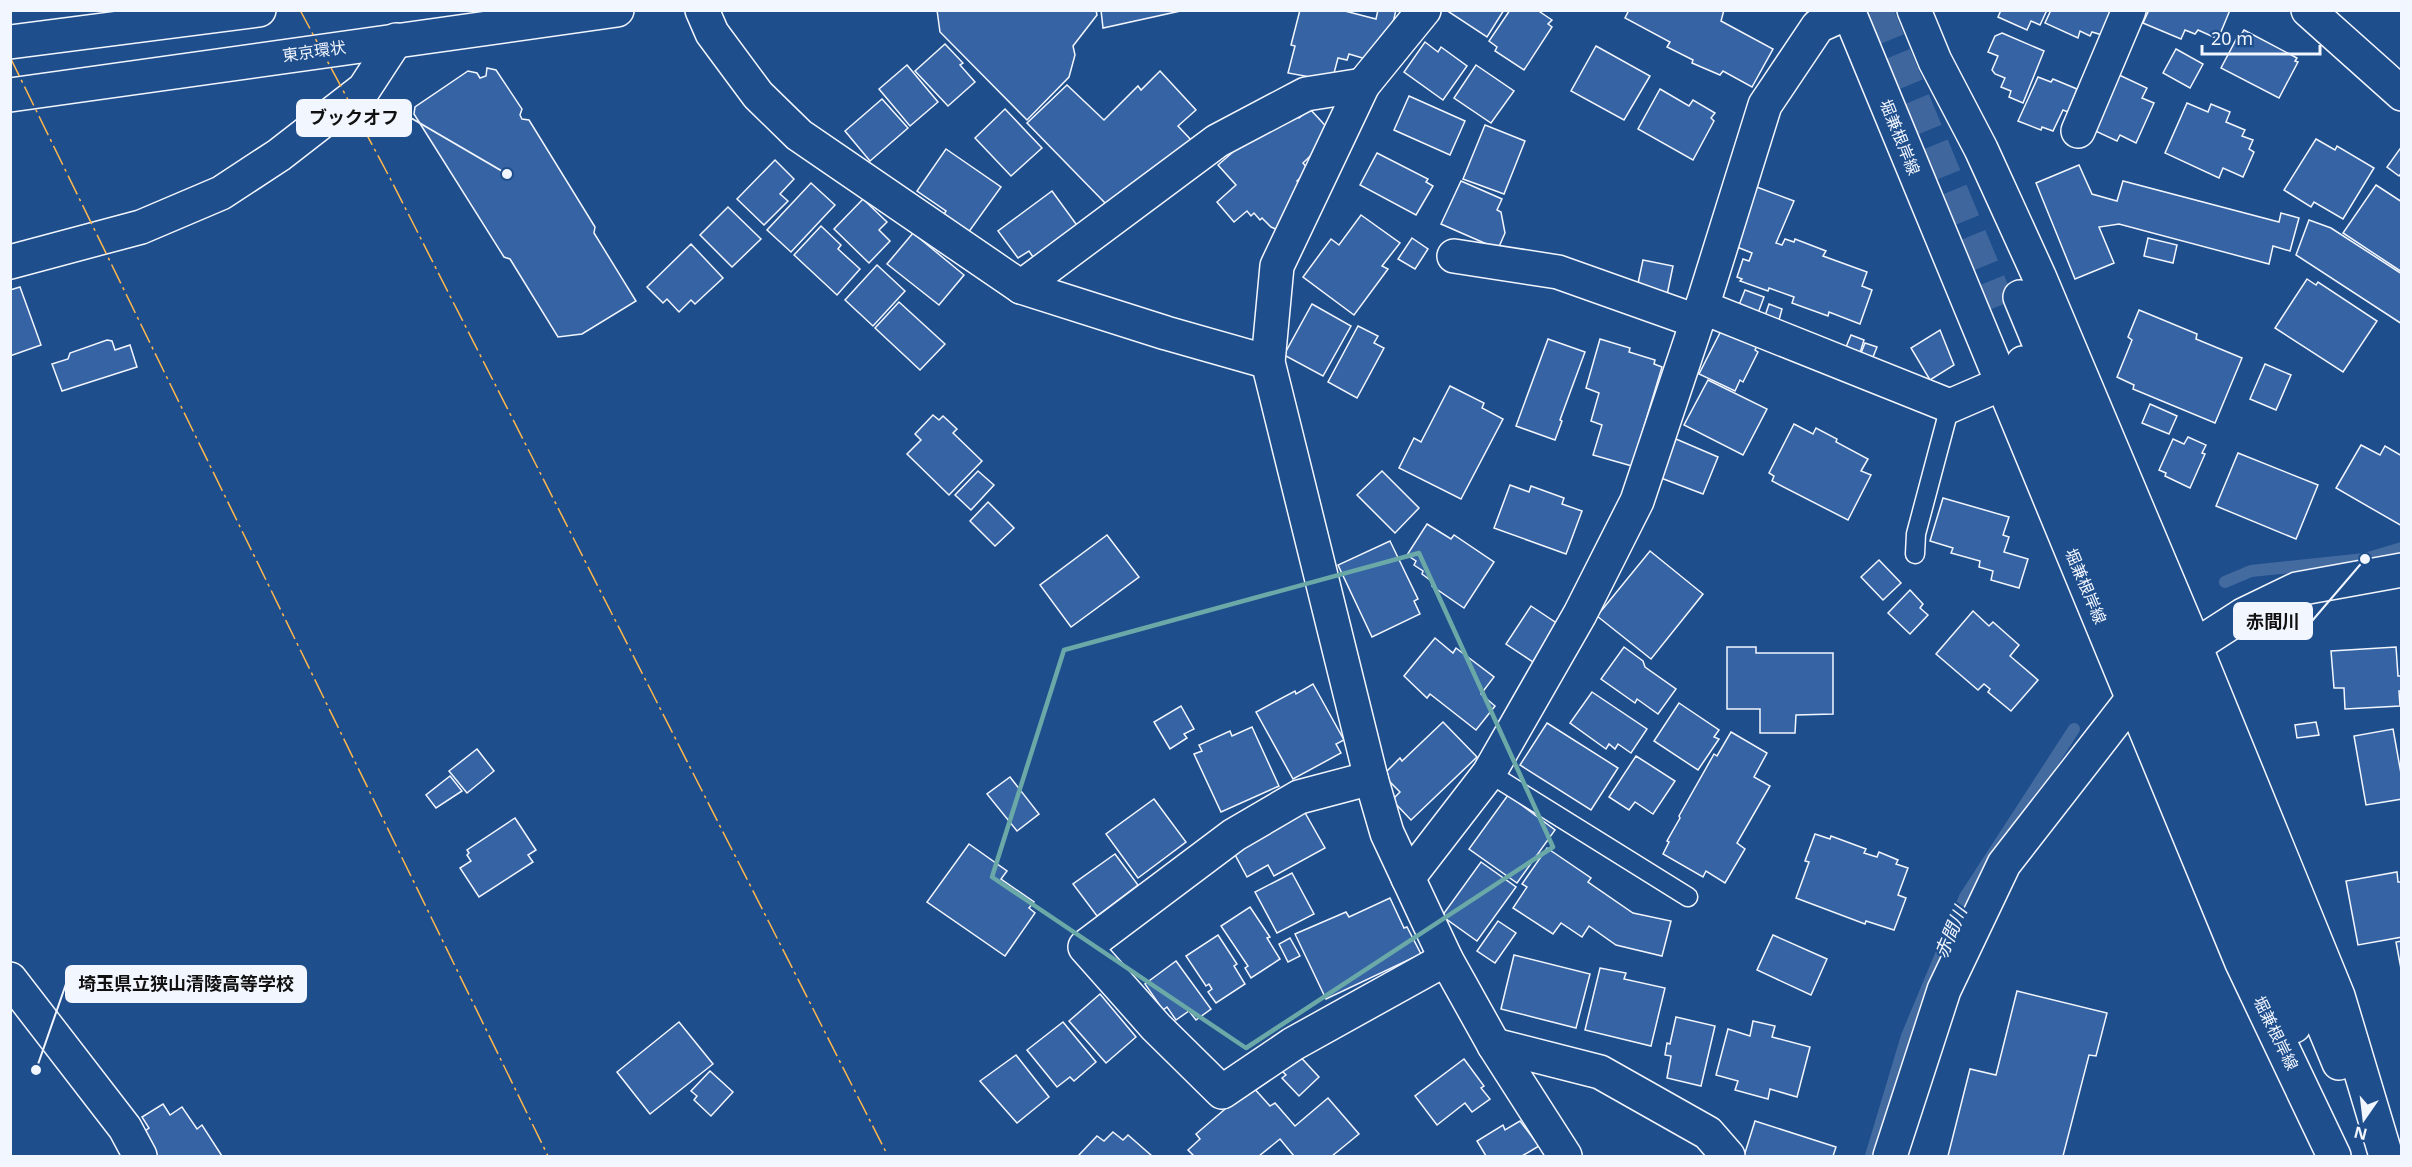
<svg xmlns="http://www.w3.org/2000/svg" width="2412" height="1167" font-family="'Noto Sans','Noto Sans JP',sans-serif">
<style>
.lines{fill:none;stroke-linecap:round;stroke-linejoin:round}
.stream{stroke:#446ba0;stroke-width:12}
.building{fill:#3563a3;stroke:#f2f6ff;stroke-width:1.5}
.secondary-tunnel{stroke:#3f679d;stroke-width:33;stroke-dasharray:33 16;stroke-linecap:butt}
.service-casing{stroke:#f2f6ff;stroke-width:21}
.minor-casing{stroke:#f2f6ff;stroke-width:36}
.secondary-casing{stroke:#f2f6ff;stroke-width:36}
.trunk-casing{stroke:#f2f6ff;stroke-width:36}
.service{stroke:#1f4e8c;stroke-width:18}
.minor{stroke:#1f4e8c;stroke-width:33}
.secondary{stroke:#1f4e8c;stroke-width:33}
.trunk{stroke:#1f4e8c;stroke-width:33}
.power{stroke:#ffb74d;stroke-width:1.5;stroke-dasharray:21 4.5 3 4.5;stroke-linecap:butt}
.marked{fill:none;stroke:#6aa9a8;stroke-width:4.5;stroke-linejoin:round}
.labels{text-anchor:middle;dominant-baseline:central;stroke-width:4.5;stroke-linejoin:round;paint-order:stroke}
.street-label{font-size:16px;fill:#f2f6ff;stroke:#1f4e8c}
.water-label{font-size:18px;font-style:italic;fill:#f2f6ff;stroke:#1f4e8c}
.leader{fill:none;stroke:#f2f6ff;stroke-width:2}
.callout-dot{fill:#f2f6ff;stroke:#1f4e8c;stroke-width:2}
.callout{fill:#f2f6ff;stroke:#f2f6ff;stroke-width:2}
.callout-label{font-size:18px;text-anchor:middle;font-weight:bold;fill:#111}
</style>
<rect width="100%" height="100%" fill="#1f4e8c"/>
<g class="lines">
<g class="stream">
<path d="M2225 582 2251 571 2365 559 2402 548"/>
<path d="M1871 1156 1907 1036 1965 897 2074 729"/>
</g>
</g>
<g class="building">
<path d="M937 10H1096L1097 15 1073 46 1075 55 1069 77 1027 120 940 32Z"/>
<path d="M1101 10H1185L1103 28Z"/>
<path d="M1300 10H1341L1376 19 1378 10H1396L1391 31 1369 60 1349 54 1347 60 1338 58 1332 81 1288 73 1295 46 1291 45Z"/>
<path d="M1446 10H1504L1487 37Z"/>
<path d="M1510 10H1537L1552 20 1548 24 1552 27 1524 70 1495 51 1497 47 1489 41Z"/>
<path d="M1629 10H1724L1721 21 1773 49 1752 87 1723 71 1720 75 1692 63 1693 60 1667 47 1670 42 1625 18Z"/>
<path d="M2001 10H2047L2040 25 2031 21 2027 30 1998 17Z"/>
<path d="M2051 10H2113L2102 35 2092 32 2090 36 2080 31 2078 38 2045 23Z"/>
<path d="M2149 10H2230L2218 39 2198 30 2195 34 2185 30 2181 39 2143 23Z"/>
<path d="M2244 30 2297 58 2295 61 2298 62 2279 98 2221 68 2239 34 2241 35Z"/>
<path d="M2002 33 2044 51 2023 103 2009 97 2011 91 2001 87 2005 78 1995 74 1992 70 1998 56 1988 52 1995 36Z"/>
<path d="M1425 42 1438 52 1441 47 1467 66 1443 100 1404 72Z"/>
<path d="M945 44 963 63 960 65 975 82 948 106 915 71Z"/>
<path d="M1596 46 1650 76 1624 120 1571 91Z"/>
<path d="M2176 49 2203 64 2190 88 2163 73Z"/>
<path d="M907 65 938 102 910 126 879 89Z"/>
<path d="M1476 65 1514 91 1491 123 1454 98Z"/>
<path d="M487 68 496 70 522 109 520 115 522 119 529 120 595 227 594 233 636 301 582 334 558 337 510 259 504 257 414 114 415 107 468 71 477 73 480 78 486 76Z"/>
<path d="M1160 71 1196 110 1178 126 1192 141 1108 206 1027 123 1067 85 1104 120 1138 86 1141 90Z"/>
<path d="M2117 74 2147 88 2142 98 2154 103 2136 143 2120 135 2117 141 2091 129Z"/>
<path d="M2038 77 2051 82 2053 79 2077 89 2068 112 2063 110 2053 131 2042 127 2041 130 2018 121Z"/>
<path d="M1660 89 1689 106 1693 100 1715 113 1711 118 1714 121 1693 160 1638 129Z"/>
<path d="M1409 96 1465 121 1450 155 1394 130Z"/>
<path d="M882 99 908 128 870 161 845 131Z"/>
<path d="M2187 103 2208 112 2211 104 2230 112 2226 122 2245 130 2242 136 2253 140 2249 149 2254 152 2243 177 2223 168 2219 178 2165 153Z"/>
<path d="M1005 109 1042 148 1011 176 975 138Z"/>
<path d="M1310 109 1333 134 1303 163 1309 170 1297 181 1299 185 1278 230 1271 227 1262 218 1260 220 1254 213 1251 216 1247 211 1234 222 1217 202 1236 185 1218 165 1256 132 1294 112 1299 118Z"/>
<path d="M1485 125 1525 141 1504 194 1463 179Z"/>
<path d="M2316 139 2335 150 2337 146 2374 168 2343 219 2314 202 2311 207 2284 190Z"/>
<path d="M2402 146V172L2399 176 2387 167Z"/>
<path d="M946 149 1001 187 968 233 943 216 946 211 917 191Z"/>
<path d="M1377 153 1428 179 1426 182 1433 186 1416 215 1360 185Z"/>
<path d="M775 160 794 179 780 194 788 201 764 225 737 199Z"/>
<path d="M2079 165 2092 194 2117 201 2123 181 2279 222 2281 213 2299 218 2290 251 2273 246 2269 264 2119 224 2099 227 2114 263 2075 279 2036 183Z"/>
<path d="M1461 181 1502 199 1497 210 1501 212 1505 233 1498 249 1441 224Z"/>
<path d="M811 183 835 205 791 252 767 230Z"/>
<path d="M2376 185 2402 202V272L2343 233Z"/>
<path d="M1754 186 1794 201 1776 243 1782 245 1785 239 1794 242 1795 239 1826 251 1823 256 1867 272 1862 286 1872 290 1860 324 1829 312 1828 316 1792 303 1794 297 1769 288 1768 291 1740 281 1742 279 1737 277 1743 259 1749 261 1752 253 1732 245Z"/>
<path d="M1052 191 1079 228 1035 260 1029 251 1018 258 998 231Z"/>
<path d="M863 199 887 222 879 230 890 241 869 263 834 229Z"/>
<path d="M728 207 761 239 732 267 700 235Z"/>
<path d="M1361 215 1400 243 1382 266 1388 269 1354 315 1303 277 1331 239 1339 245Z"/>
<path d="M2309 220 2331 228 2402 274V324L2296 255Z"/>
<path d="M821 226 841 245 838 249 860 269 837 295 794 255Z"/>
<path d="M913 233 964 275 939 305 887 264Z"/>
<path d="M1412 238 1428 249 1415 269 1398 259Z"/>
<path d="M2148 238 2177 245 2173 263 2144 256Z"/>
<path d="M691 244 723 278 695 304 691 300 679 312 667 299 663 303 647 287Z"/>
<path d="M1643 260 1673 266 1667 295 1637 288Z"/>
<path d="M877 265 905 291 873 326 845 300Z"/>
<path d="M2307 279 2316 285 2318 282 2377 321 2343 372 2275 328Z"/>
<path d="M20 287 41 345 10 356V290Z"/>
<path d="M1745 290 1764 297 1758 313 1739 305Z"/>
<path d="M899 302 945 344 920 370 875 328Z"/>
<path d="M1312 304 1351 326 1323 376 1284 355Z"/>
<path d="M1769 304 1782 309 1779 320 1765 316Z"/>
<path d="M2139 310 2197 334 2196 339 2242 358 2215 423 2133 389 2134 385 2117 377 2132 340 2128 337Z"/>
<path d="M1358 326 1378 336 1374 343 1384 348 1357 398 1328 382Z"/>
<path d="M1723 327 1758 344 1755 350 1758 352 1743 382 1740 380 1735 391 1699 374Z"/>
<path d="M1940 330 1954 365 1930 380 1911 348Z"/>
<path d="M1851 335 1864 340 1860 353 1846 347Z"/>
<path d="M1548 339 1585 352 1560 420 1562 421 1555 440 1516 426Z"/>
<path d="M1600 339 1630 348 1629 352 1655 360 1654 364 1662 367 1632 466 1593 455 1602 425 1591 421 1599 393 1586 388Z"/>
<path d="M107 340 112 341 115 350 130 345 137 367 62 391 52 364 68 359 70 353Z"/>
<path d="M1865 343 1877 347 1873 357 1861 353Z"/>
<path d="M2265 364 2291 375 2276 410 2250 399Z"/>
<path d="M1708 380 1767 409 1743 455 1684 425Z"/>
<path d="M1450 386 1484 403 1482 408 1503 419 1461 499 1399 468 1414 438 1421 442Z"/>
<path d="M2150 404 2177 416 2169 434 2142 423Z"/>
<path d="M933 415 939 420 943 416 957 429 953 433 982 461 949 495 907 454 921 440 915 434Z"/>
<path d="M1794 424 1813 434 1816 428 1837 439 1836 442 1868 459 1861 471 1871 475 1848 520 1772 481 1774 476 1769 473Z"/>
<path d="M2188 437 2206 445 2202 453 2205 454 2190 488 2165 476 2166 473 2159 470 2173 439 2184 444Z"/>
<path d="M1676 439 1718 457 1703 494 1661 478Z"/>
<path d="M2361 445 2380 455 2385 446 2402 456V526L2336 488Z"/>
<path d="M2238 453 2318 485 2296 539 2216 506Z"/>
<path d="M978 471 994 485 971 510 955 495Z"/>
<path d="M1382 471 1419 508 1395 533 1357 495Z"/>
<path d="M1510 485 1529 492 1531 486 1564 498 1562 504 1582 511 1566 554 1494 528Z"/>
<path d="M1943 498 2009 517 2003 535 2009 537 2004 552 2028 559 2019 588 1991 580 1993 571 1979 567 1980 561 1951 553 1953 548 1930 541Z"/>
<path d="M988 502 1014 528 995 546 970 521Z"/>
<path d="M1427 524 1451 539 1454 535 1494 562 1464 608 1432 586 1434 583 1422 574 1423 571 1414 565 1416 561 1407 555Z"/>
<path d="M1107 535 1139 577 1071 627 1040 585Z"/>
<path d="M1390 541 1418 599 1414 601 1420 614 1372 637 1338 565Z"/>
<path d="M1650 551 1703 594 1651 659 1597 616Z"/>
<path d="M1879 560 1901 583 1883 600 1861 577Z"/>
<path d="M1910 590 1923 604 1920 608 1928 615 1910 634 1888 613Z"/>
<path d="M1531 606 1558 624 1533 662 1506 644Z"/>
<path d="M1973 611 1989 626 1993 622 2019 645 2010 656 2038 680 2011 711 1988 692 1990 689 1984 684 1978 690 1936 654Z"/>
<path d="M1435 638 1453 653 1456 648 1494 677 1481 694 1495 706 1476 730 1430 694 1427 698 1404 676Z"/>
<path d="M1624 647 1643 661 1645 667 1676 689 1658 714 1637 699 1635 703 1601 679Z"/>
<path d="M1727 647H1756V653H1833V714L1796 715 1795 733H1760V709H1727Z"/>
<path d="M2396 647 2398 676H2402V691H2399L2400 706 2345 709 2344 688H2334L2331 651Z"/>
<path d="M1313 684 1344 740 1336 744 1341 753 1293 779 1256 712 1295 691 1296 694Z"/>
<path d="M1592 692 1647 729 1631 753 1618 744 1615 749 1609 744 1606 749 1570 723Z"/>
<path d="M1679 703 1719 730 1714 737 1719 739 1698 770 1654 741Z"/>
<path d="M1181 706 1194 729 1184 734 1187 738 1170 749 1154 722Z"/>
<path d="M1443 722 1477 757 1411 820 1392 800 1400 792 1383 775 1400 758 1402 761Z"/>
<path d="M2316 722 2319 735 2297 738 2295 725Z"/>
<path d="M1547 723 1618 768 1591 810 1520 765Z"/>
<path d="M1252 727 1279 786 1221 812 1194 754 1202 751 1199 745 1230 731 1232 736Z"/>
<path d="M2393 729 2402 779V799L2366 805 2354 736Z"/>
<path d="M1731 732 1767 753 1754 777 1770 786 1737 843 1745 849 1725 883 1706 871 1703 877 1663 854 1669 842 1667 841 1680 818 1679 816 1714 754 1717 756Z"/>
<path d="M477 749 494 771 467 793 449 771Z"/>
<path d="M1636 756 1675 781 1653 814 1635 802 1629 810 1609 797Z"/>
<path d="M450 776 462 791 436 808 426 795Z"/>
<path d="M1010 777 1039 814 1017 831 987 794Z"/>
<path d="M1508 795 1555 830 1517 883 1469 849Z"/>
<path d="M1154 799 1186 842 1138 878 1106 834Z"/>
<path d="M1304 811 1325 848 1274 876 1268 865 1247 877 1233 851Z"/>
<path d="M515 818 536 850 528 855 533 862 479 897 460 868 471 861 467 855 469 853 467 850Z"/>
<path d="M1815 834 1830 839 1831 836 1866 849 1864 853 1877 857 1879 852 1898 860 1896 864 1908 868 1898 895 1906 898 1894 930 1866 921 1865 924 1796 898 1809 862 1805 861Z"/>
<path d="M969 844 1007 871 1001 879 1034 902 1029 908 1035 913 1005 956 927 902Z"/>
<path d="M1547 848 1591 878 1588 882 1633 913 1671 921 1662 956 1616 945 1589 926 1582 937 1561 923 1553 934 1513 908 1527 887 1522 884Z"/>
<path d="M1115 854 1138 885 1097 916 1073 884Z"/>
<path d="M1481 862 1516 887 1477 941 1442 916Z"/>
<path d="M2397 872 2398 882H2402V937L2358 945 2346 881Z"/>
<path d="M1292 873 1314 914 1277 933 1255 892Z"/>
<path d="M1390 898 1404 928 1407 927 1421 954 1326 999 1295 934 1346 912 1349 917Z"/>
<path d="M1250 907 1270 937 1267 938 1280 959 1251 978 1245 968 1248 966 1221 926Z"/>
<path d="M1498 921 1516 933 1495 963 1477 951Z"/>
<path d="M1218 935 1237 964 1234 966 1245 984 1216 1003 1208 992 1212 989 1209 984 1206 986 1186 956Z"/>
<path d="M1773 935 1827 959 1811 995 1757 970Z"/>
<path d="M1290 938 1300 956 1288 962 1279 944Z"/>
<path d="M2402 941V974L2396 942Z"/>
<path d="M1514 955 1590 974 1576 1028 1501 1009Z"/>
<path d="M1176 961 1211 1009 1196 1020 1189 1011 1176 1020 1167 1007 1163 1010 1145 984Z"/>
<path d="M1600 968 1626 973 1624 979 1665 988 1651 1046 1585 1030Z"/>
<path d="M2017 991 2107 1013 2096 1056 2089 1055 2063 1156H1948L1970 1069 1996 1075Z"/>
<path d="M1100 994 1136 1037 1106 1063 1069 1021Z"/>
<path d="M1676 1017 1715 1026 1701 1086 1667 1078 1671 1056 1665 1055 1667 1043 1670 1044Z"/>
<path d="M1753 1021 1775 1026 1772 1037 1810 1047 1797 1097 1770 1089 1768 1099 1735 1090 1738 1081 1716 1075 1728 1029 1750 1036Z"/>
<path d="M679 1022 713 1064 650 1114 617 1072Z"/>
<path d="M1063 1022 1096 1062 1074 1081 1070 1077 1057 1087 1027 1050Z"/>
<path d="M1294 1050 1319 1077 1299 1096 1282 1078 1286 1075 1277 1066Z"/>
<path d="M1016 1055 1049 1097 1017 1123 980 1081Z"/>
<path d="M1464 1059 1484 1086 1481 1088 1490 1099 1472 1112 1465 1103 1437 1125 1415 1096Z"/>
<path d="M710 1071 733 1092 711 1116 694 1100 697 1096 691 1091Z"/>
<path d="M1252 1086 1270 1106 1275 1103 1295 1126 1328 1098 1359 1134 1332 1156H1294L1280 1139 1259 1156H1194L1188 1150 1200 1139 1196 1134Z"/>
<path d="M163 1104 170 1115 182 1107 197 1129 202 1125 222 1156H157L142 1133 149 1128 142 1117Z"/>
<path d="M1520 1121 1539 1146 1522 1156H1486L1477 1141 1503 1125 1505 1130Z"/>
<path d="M1755 1121 1836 1147 1833 1156H1744Z"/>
<path d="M1113 1132 1123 1140 1128 1135 1152 1156H1078L1097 1136 1104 1141Z"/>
</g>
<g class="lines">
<path class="secondary-tunnel" d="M1876 10 1999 306"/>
<defs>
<g id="service">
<path d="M1915 554 1916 534 1950 406"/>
<path d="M1489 773 1688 897"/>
</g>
<g id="minor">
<path d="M702 10 712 33 758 95 799 135 1021 287 1166 333 1268 362"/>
<path d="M1424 10 1363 85 1277 266 1268 362 1371 778 1387 833 1446 959 1494 1045 1565 1156"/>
<path d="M2308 10 2402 94"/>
<path d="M2078 131 2129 10"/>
<path d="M1454 256 1558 272 1696 321"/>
<path d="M10 262 141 227 221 193 279 155 364 89 396 40"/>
<path d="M1021 287 1217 141 1306 94 1363 85"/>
<path d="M1702 307 1950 406 2001 384"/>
<path d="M2195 646 2243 615 2297 589 2402 570"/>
<path d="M1371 778 1299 797 1234 835 1085 947 1156 1027 1222 1092 1293 1044 1446 959"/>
<path d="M1408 878 1489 773 1580 614 1637 501 1702 307 1765 105 1818 26 1849 12"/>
<path d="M10 979 125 1128 140 1156"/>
<path d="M1494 1045 1600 1072 1708 1133 1728 1156"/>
<path d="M1890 1156 1944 990 2004 864 2133 698"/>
</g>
<g id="secondary">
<path d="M1848 10 2242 963 2334 1156"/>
<path d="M1914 10 1935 61 1981 149 2039 276 2195 646 2338 996 2386 1156"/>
<path d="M2020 297 2339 1063"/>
<path d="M2023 363 2264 947 2294 1026"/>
</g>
<g id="trunk">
<path d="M10 42 259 10"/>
<path d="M10 95 617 10"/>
</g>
</defs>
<use href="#service" class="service-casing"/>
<use href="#minor" class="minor-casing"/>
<use href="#secondary" class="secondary-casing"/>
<use href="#trunk" class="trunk-casing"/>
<use href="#service" class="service"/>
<use href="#minor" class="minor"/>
<use href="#secondary" class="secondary"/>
<use href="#trunk" class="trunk"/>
<g class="power">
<path d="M300 10 391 180 888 1156"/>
<path d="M10 57 548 1156"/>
</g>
</g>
<path class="marked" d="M1419 553 1553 847 1246 1048 992 877 1064 650Z"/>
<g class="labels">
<g class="street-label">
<text transform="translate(314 51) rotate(-8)">東京環状</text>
<text transform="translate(1900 137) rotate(68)">堀兼根岸線</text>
<text transform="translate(2086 586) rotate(67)">堀兼根岸線</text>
<text transform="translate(2276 1033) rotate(64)">堀兼根岸線</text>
</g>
<g class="water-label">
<text transform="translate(1950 932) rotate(-67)">赤間川</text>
</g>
</g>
<path class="leader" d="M507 174L411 118M2365 559L2312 621M36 1070L66 984"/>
<g class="callout-dot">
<circle cx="507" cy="174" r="6"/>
<circle cx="2365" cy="559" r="6"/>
<circle cx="36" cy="1070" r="6"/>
</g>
<g class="callout">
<rect x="297" y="100" width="114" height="36" rx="6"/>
<rect x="2234" y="603" width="78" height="36" rx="6"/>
<rect x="66" y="966" width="240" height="36" rx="6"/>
</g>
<g class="callout-label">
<text x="354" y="124">ブックオフ</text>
<text x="2273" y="628">赤間川</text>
<text x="186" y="990">埼玉県立狭山清陵高等学校</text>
</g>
<rect width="2412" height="1167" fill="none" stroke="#f2f6ff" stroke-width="24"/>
<g transform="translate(2364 1119) rotate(194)" stroke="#1f4e8c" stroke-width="4.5" paint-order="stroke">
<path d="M0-4.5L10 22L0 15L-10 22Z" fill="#f2f6ff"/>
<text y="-9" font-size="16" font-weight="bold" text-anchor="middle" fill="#f2f6ff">N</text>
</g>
<path d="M2202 45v9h118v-9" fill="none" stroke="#f2f6ff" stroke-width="3"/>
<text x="2211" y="45" font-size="18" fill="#f2f6ff" stroke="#1f4e8c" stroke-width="4.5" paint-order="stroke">20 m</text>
</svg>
